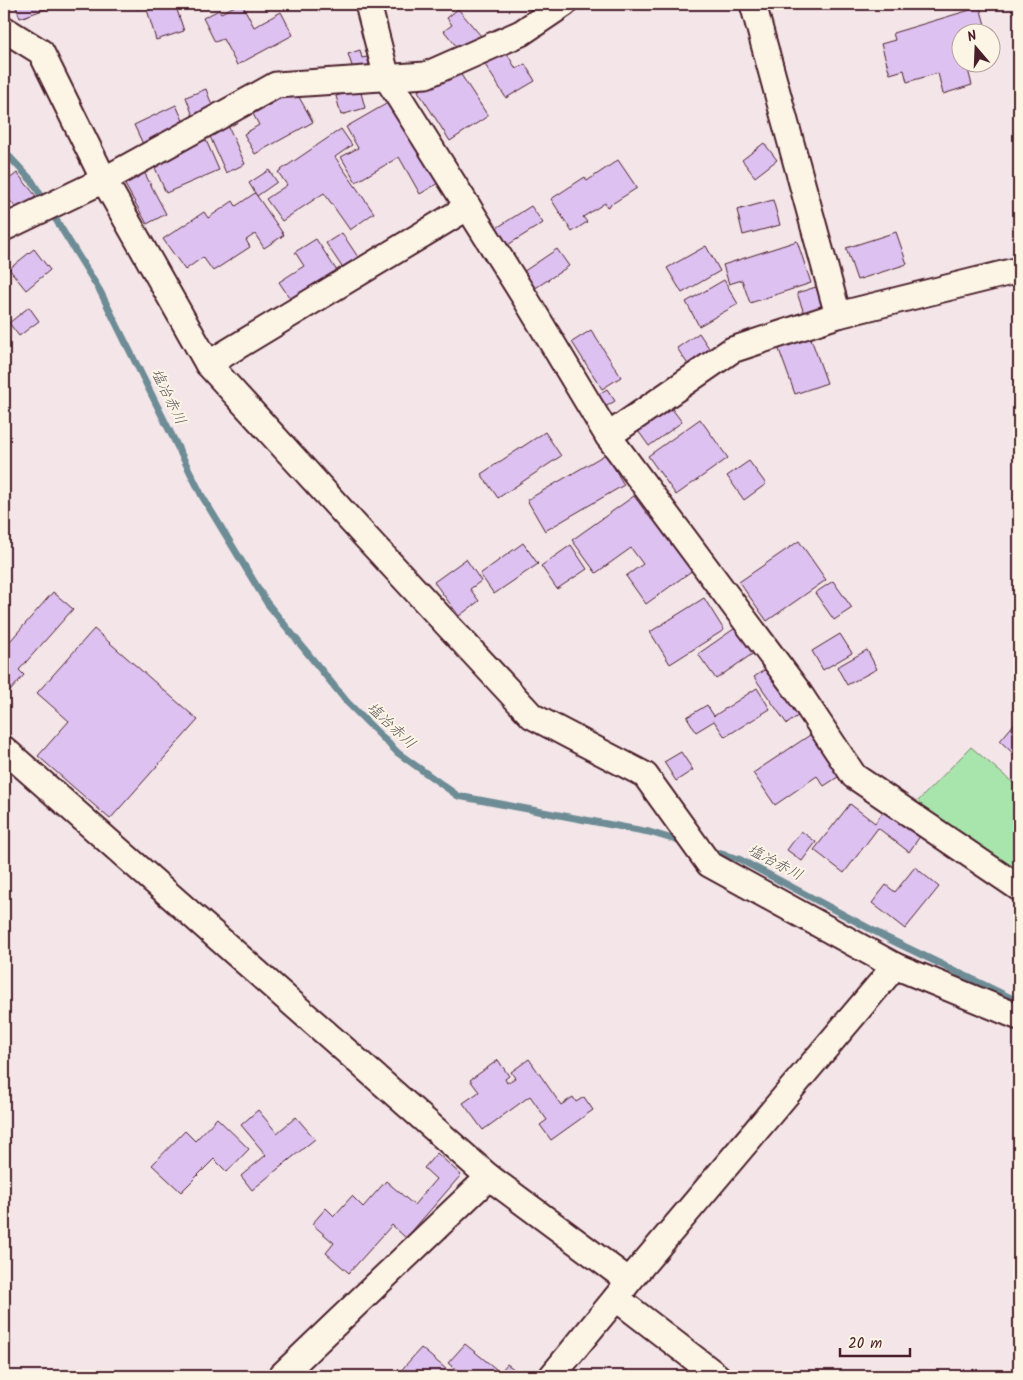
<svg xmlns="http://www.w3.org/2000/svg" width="1023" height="1380" font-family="Kalam,'Klee One',sans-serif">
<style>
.green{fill:#a8e5ac;stroke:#79826c}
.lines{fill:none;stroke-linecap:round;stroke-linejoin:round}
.stream{stroke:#6d8c95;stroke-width:7}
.building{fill:#ddc1f0;stroke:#4a1f2b}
.minor-casing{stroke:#4a1f2b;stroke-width:29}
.minor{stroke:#fcf5e5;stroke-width:25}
.labels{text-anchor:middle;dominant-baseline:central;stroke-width:4;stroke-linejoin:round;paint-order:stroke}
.water-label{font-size:15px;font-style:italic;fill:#5b5660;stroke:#fcf5e5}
</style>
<rect width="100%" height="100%" fill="#f3e5e8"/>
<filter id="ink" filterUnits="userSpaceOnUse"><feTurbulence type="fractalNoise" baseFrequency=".02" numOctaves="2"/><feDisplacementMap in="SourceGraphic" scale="10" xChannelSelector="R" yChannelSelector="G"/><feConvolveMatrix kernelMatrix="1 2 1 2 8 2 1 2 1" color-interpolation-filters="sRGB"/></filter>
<g filter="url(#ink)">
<path class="green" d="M971 747 1019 788V877L913 806Z"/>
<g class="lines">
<g class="stream">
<path d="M4 151 32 181 100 291 202 496 267 603 347 702 398 753 458 796 649 832 686 843"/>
<path d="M708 850 739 859 889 939 1019 1002"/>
</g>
</g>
<g class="building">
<path d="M15 4H60L20 18Z"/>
<path d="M135 4H175L184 31 156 40 146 6 137 9Z"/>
<path d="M239 4H242L254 27 281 12 293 35 237 65 223 39 215 42 203 18 219 10 221 13Z"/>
<path d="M980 7 987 32H960V62H979L967 66 972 85 943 94 938 73 907 82 904 70 890 74 881 44 895 40 893 33Z"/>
<path d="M458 9 481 36 461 52 444 31 452 25 447 18Z"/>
<path d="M990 43 995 58 990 59Z"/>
<path d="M360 50 362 58 367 57 370 67 354 72 348 54Z"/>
<path d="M505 50 516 69 525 64 535 81 506 98 484 63Z"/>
<path d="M456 67 488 116 450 141 418 91Z"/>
<path d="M206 89 214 111 194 119 186 97Z"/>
<path d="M360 89 365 108 341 115 336 96Z"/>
<path d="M295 90 313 122 255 154 244 134 259 125 253 114Z"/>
<path d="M393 100 440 182 420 194 399 157 356 182 341 157 358 148 346 127Z"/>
<path d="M176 105 185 125 143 144 134 125Z"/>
<path d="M227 123 245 164 226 173 208 132Z"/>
<path d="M341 129 352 145 335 157 374 213 350 230 324 193 282 221 266 199 287 185 278 172Z"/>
<path d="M205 138 219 170 166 193 152 161Z"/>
<path d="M764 143 777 160 755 177 742 160Z"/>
<path d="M618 160 637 188 607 207 605 203 583 217 587 222 572 232 551 199 585 177 587 181Z"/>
<path d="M143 170 166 214 147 224 123 181Z"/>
<path d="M269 170 277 182 257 196 249 183Z"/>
<path d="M17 173 36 196 19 211 5 195 4 196V175L8 180Z"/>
<path d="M255 193 284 235 264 248 255 234 246 240 250 247 213 271 203 257 185 270 163 239 204 212 208 218 233 201 236 206Z"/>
<path d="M773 200 780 225 743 235 737 210Z"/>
<path d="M531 206 543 223 506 246 495 229Z"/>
<path d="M896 232 907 264 857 280 846 248Z"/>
<path d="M342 233 358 257 342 267 326 243Z"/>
<path d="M316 239 337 271 291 300 279 282 304 266 295 252Z"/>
<path d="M797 241 811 283 750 303 742 280 729 284 723 265Z"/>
<path d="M706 246 720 271 682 293 667 268Z"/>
<path d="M34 249 50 270 26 290 9 269Z"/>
<path d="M557 249 569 266 531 291 520 274Z"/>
<path d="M724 280 738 304 699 326 686 302Z"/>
<path d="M816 287 823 307 804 313 797 293Z"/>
<path d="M29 307 39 321 19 336 9 323Z"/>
<path d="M591 330 621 377 602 389 572 342Z"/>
<path d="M699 333 711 351 689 366 677 348Z"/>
<path d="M809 333 827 383 795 394 777 344Z"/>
<path d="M607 389 615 401 602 409 594 397Z"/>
<path d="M669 405 682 422 649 446 636 428Z"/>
<path d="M700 419 728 458 676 495 648 456Z"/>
<path d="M545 432 561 456 498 498 481 474Z"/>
<path d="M606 454 624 485 545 531 527 500Z"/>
<path d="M749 461 766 484 744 500 727 476Z"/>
<path d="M634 496 651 519 659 513 697 567 646 604 626 576 643 564 631 548 596 573 572 540Z"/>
<path d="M799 541 826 580 767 621 739 582Z"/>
<path d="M523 543 538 564 494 594 480 574Z"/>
<path d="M571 545 587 569 557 589 541 566Z"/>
<path d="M466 559 481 581 470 589 479 601 459 616 434 582Z"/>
<path d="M833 581 852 608 834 620 815 593Z"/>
<path d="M53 592 73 609 19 670 24 675 4 698V648Z"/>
<path d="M704 598 724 630 670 664 650 632Z"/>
<path d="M741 624 758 650 716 679 698 654Z"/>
<path d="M94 629 198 720 110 819 38 756 69 721 37 693Z"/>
<path d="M840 634 852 653 823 670 812 651Z"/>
<path d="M867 650 877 669 847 685 837 667Z"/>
<path d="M770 666 803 712 787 724 754 677Z"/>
<path d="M757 688 770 709 725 737 714 721 696 732 687 717 707 705 714 716Z"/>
<path d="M1019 718V759L1000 741Z"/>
<path d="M816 731 844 773 824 786 817 776 775 805 753 773Z"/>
<path d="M681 752 693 770 676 781 664 762Z"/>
<path d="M850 804 875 823 888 805 923 832 909 852 878 828 844 873 814 850Z"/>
<path d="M801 831 816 842 802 861 787 850Z"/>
<path d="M915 867 939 887 905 929 872 903 886 885 895 892Z"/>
<path d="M529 1059 561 1105 573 1097 576 1102 584 1097 593 1110 551 1140 540 1125 547 1120 530 1096 483 1130 463 1103 479 1092 470 1080 498 1060 509 1076 505 1079 507 1083 515 1078 511 1072Z"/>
<path d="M258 1110 277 1133 296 1117 315 1139 252 1190 241 1176 266 1155 241 1125Z"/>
<path d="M217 1118 249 1149 227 1172 214 1159 181 1192 152 1165 185 1131 195 1141Z"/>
<path d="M437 1153 461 1175 406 1238 392 1225 349 1273 326 1253 334 1243 312 1224 326 1208 334 1216 352 1196 363 1207 386 1181 414 1205 436 1179 424 1168Z"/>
<path d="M465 1344 496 1369 489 1376H464L448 1363Z"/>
<path d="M421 1348 452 1374 451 1376H396Z"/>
<path d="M507 1364 523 1376H497Z"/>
</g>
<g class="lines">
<defs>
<g id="minor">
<path d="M368 4 387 78 527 301 608 436 732 350 838 315 1019 270"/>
<path d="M753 4 838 315"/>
<path d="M4 29 41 52 104 180 208 364 364 535 532 716 645 775 709 864 895 966 1019 1017"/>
<path d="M4 228 104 180 276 85 426 75 521 33 564 4"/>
<path d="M208 364 468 207"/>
<path d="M608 436 797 690 854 776 1019 888"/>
<path d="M4 749 489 1177 629 1281 616 1298 717 1376"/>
<path d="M629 1281 895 966"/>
<path d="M281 1376 489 1177"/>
<path d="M552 1376 616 1298"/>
</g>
</defs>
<use href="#minor" class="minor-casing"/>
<use href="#minor" class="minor"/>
</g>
</g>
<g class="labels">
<g class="water-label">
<text transform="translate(168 397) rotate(64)">塩冶赤川</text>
<text transform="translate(391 726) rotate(43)">塩冶赤川</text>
<text transform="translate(775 863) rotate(28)">塩冶赤川</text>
</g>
</g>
<rect width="1023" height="1380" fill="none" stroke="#fcf5e5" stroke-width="20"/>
<rect x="10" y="10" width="1003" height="1360" fill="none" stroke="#4a1f2b" stroke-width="2" filter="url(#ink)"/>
<g transform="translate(976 48) rotate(341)"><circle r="24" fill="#fcf5e5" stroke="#b59f9b"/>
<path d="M0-4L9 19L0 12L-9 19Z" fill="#4a1f2b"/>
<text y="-8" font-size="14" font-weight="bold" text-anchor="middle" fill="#4a1f2b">N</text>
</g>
<path d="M840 1348v8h70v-8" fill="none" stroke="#4a1f2b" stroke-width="2.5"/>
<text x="848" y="1348" font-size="15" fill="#4a1f2b" stroke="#fcf5e5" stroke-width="4" paint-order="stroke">20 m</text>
</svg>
